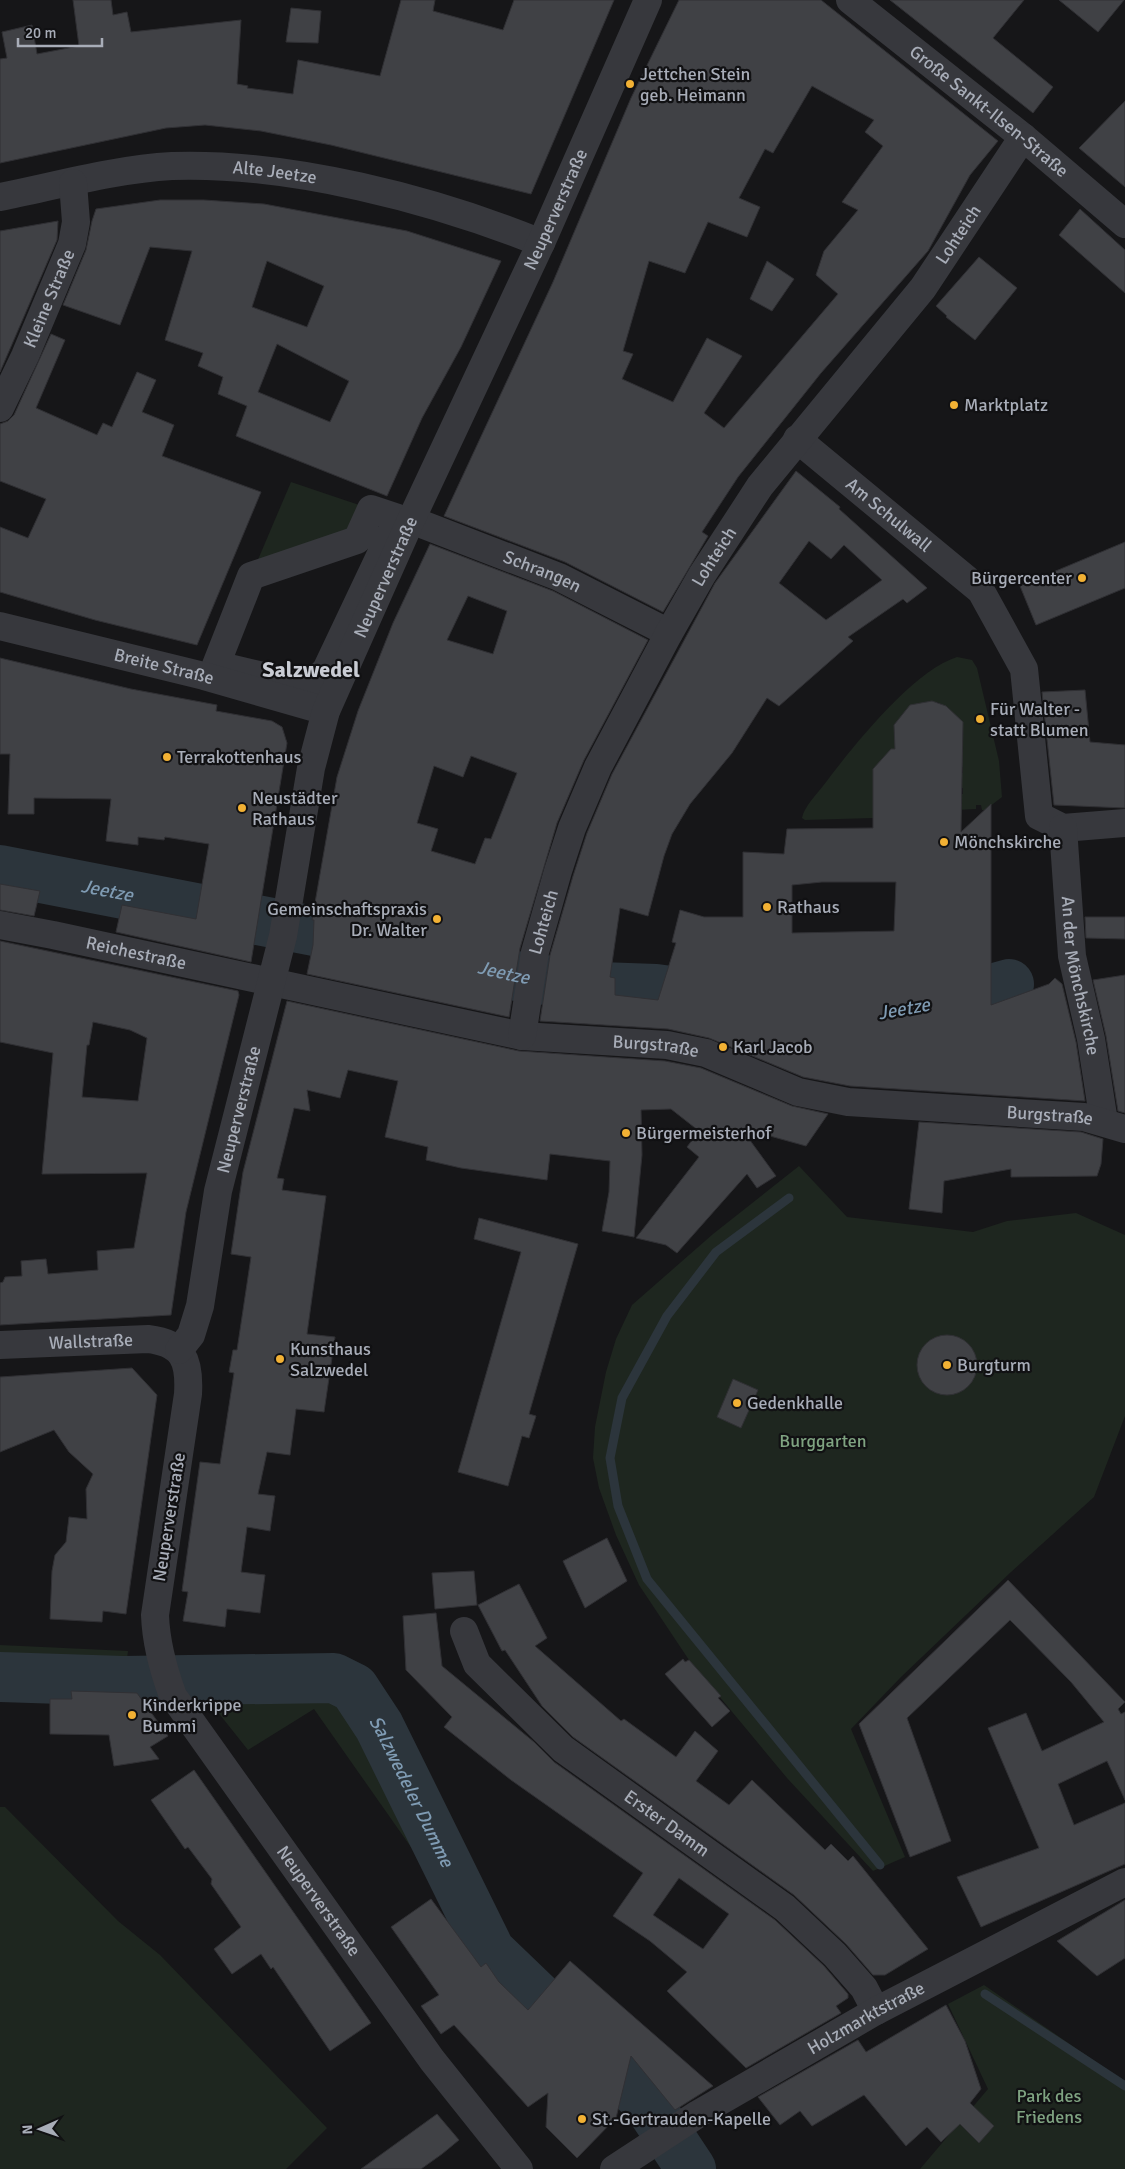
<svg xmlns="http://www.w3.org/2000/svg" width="1125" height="2169" font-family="Signika,sans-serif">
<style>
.green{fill:#1e261f}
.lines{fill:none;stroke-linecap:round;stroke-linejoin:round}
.stream{stroke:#2c353c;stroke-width:9}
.river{stroke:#2c353c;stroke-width:50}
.building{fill:#404145;stroke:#303034;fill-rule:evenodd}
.minor{stroke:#37383d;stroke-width:28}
.poi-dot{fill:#f2b134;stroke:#111113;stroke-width:2}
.labels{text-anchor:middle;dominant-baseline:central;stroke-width:4.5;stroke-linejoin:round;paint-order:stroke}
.poi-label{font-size:18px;fill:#a8adb8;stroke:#111113;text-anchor:start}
.street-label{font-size:18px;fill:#a8adb8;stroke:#111113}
.park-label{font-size:18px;fill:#7fa381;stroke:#111113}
.water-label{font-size:19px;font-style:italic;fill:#7f9bb3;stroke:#111113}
.district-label{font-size:22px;font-weight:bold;fill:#c9ccd4;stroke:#111113}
</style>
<rect width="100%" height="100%" fill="#161618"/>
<g class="green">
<path d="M291 482 371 509 357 540 251 576Z"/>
<path d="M957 657 972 660 977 668 999 761 1002 797 985 810H982L981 805H976V809L956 810V794H963V788H956V774L963 773V767L956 766V753L963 752V747H956V737L963 736V732L940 712 941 704 937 702 934 709 921 703 915 705 902 733H894L901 748 894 749 873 818 805 820 802 818C804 807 816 795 823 786 851 749 912 671 957 657Z"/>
<path d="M799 1166 847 1217 973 1232 1007 1221 1076 1213 1125 1235V1416L1094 1497 1011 1572 901 1677 851 1729 905 1857 873 1871 787 1778 689 1660 639 1585 616 1535 599 1488 593 1458 595 1427 606 1372 616 1339 632 1305 713 1234Z"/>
<path d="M0 1645 128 1651 123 1690 0 1688Z"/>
<path d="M330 1662 366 1681 411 1767 452 1857 462 1872 441 1890 314 1709 248 1750 213 1706 195 1673Z"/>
<path d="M0 1807H5L118 1921 160 1955 327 2128 286 2169H0Z"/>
<path d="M984 1985 1125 2082V2169H920L988 2089 948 2004Z"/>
</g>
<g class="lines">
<g class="stream">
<path d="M789 1198 716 1252 667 1316 622 1398 610 1458 618 1506 647 1579 880 1865"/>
<path d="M985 1994 1125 2086"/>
</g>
<g class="river">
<path id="s1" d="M0 870 355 939 521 977 600 987 656 989 730 999"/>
<path d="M925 1007 1009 984"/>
<path id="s2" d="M0 1677 123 1681 334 1678 354 1688 379 1726 490 1951 646 2101 691 2169"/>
</g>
</g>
<g class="building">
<path d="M73 0H111L113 15 127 12 131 32 241 20 237 84 248 86 247 88 293 94 298 60 380 76 401 0H435L433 11 503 30 514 0H614L531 194 331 145 261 131 205 125 166 128 0 163V59L7 58 2 32 32 25 37 54 79 46Z"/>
<path d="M679 0H821L998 141 970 175 928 251 821 373 738 477 702 532 708 536 663 612 565 562 444 516 553 282 631 98ZM812 86 874 120 865 132 883 146 842 202 858 210 824 251 816 275 838 294 724 428 704 413 742 356 707 338 673 402 622 379 633 354 623 351 649 261 685 273 708 222 747 237 760 207 739 198 765 149 773 153Z"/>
<path d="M890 0H1024L993 38 1053 87 1033 113Z"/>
<path d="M1059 0H1124L1098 32Z"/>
<path d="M291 8 321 11 318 43 286 42Z"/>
<path d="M1125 101V187L1079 148Z"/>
<path d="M160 200H204L264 204 407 231 501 261 461 347 422 418 387 496 236 436 247 406 218 394 223 377 198 366 203 353 165 340 192 251 150 247 120 325 63 305 86 250 92 221 96 209ZM267 261 324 286 307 327 252 307ZM277 344 349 381 330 422 258 392Z"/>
<path d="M1080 209 1125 250V293L1059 235Z"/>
<path d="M58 221 57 240 0 372V231Z"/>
<path d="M979 257 1017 288 975 340 946 317 947 316 936 306Z"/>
<path d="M767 261 794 279 772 311 750 299Z"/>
<path d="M51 334 65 340 36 408 97 435 103 423 112 427 137 372 156 380 142 412 174 425 162 456 261 492 197 645 95 620 0 592V527L28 538 46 499 0 481V424L8 421 14 415Z"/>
<path d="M796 471 840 507 839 509 927 588 907 603 903 599 848 637 853 641 779 706 767 698 732 753 690 804 672 834 664 856 648 916 620 908 610 977 615 978V995L658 1000 676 943 672 942 680 910 704 917H743V852L784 854 787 829 873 828V769L891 749H895L894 725 910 705 932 701 946 706 963 722 961 832 991 804V1005L1049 984 1055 978 1062 984 1076 1042 1085 1101 850 1086 803 1077 709 1038 668 1029 540 1021 550 955 573 876 587 833 612 774 715 583ZM809 541 831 559 844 545 882 580 826 620 779 583ZM822 882H896L894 931 792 933V885Z"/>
<path d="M1125 542V588L1036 625 1020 586Z"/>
<path d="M430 544 553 591 648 640 584 760 557 823 520 948 509 1017 307 974 313 945 314 920H312L337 777 358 711 393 623ZM468 596 507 611 493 654 447 640ZM471 756 517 773 491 839 485 838 475 864 431 851 438 829 417 823 434 766 463 777Z"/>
<path d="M0 658 131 689 217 705 216 711 272 721 282 727 287 743 251 962 116 932 122 905 196 919 209 844 165 837 164 840 138 837V845L106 841 111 799 34 798V814H8L10 754H0Z"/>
<path d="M1085 690 1090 742 1125 745V808L1054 805 1042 692Z"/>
<path d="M0 884 40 891 34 916 0 910Z"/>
<path d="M1085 917H1125V939L1086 938Z"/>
<path d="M0 941 238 991 239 995 186 1212 171 1315 0 1325V1283L3 1282 5 1277 22 1276 21 1261 46 1259 48 1274 98 1270 97 1251 134 1248 147 1173 42 1174 53 1053 0 1042ZM93 1022 130 1030 147 1038 138 1101 82 1097 87 1045H89Z"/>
<path d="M1125 975V1113L1118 1111 1106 1036 1093 980Z"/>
<path d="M287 1001 519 1051 665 1061 701 1068 792 1106 828 1114 806 1146 741 1128 776 1176 757 1188 747 1174 677 1253 666 1245 636 1238 699 1157 687 1147 699 1131 671 1109 641 1110 642 1155 634 1237 602 1231 609 1192 610 1161 550 1154 547 1180 461 1168 426 1160 428 1147 385 1137 398 1081 348 1070 340 1098 307 1090 310 1111 294 1108 277 1178 284 1179 282 1190 326 1196 307 1334 335 1337 324 1412 296 1409 290 1455 267 1452 258 1494 275 1496 270 1531 247 1527 241 1572 265 1575 260 1613 227 1609 225 1627 183 1621 188 1592 182 1591 200 1462 220 1464 234 1373 229 1372 233 1350H237L251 1257 231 1254 243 1172Z"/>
<path d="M919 1122 1081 1132 1103 1139 1101 1164 1097 1176 1011 1177V1169L944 1181 942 1213 909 1209Z"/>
<path d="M479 1218 578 1244 529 1414 536 1416 529 1438 522 1436 508 1486 458 1472 521 1252 474 1239Z"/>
<circle cx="947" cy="1365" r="30"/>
<path d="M132 1368 157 1395 126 1614 103 1611 102 1622 50 1619 52 1571 55 1555 66 1542 69 1517 87 1519 86 1489 93 1474 69 1452 54 1430 0 1452V1377Z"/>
<path d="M733 1379 758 1390 741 1428 717 1417Z"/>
<path d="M607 1538 627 1581 585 1608 563 1561Z"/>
<path d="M474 1571 477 1605 435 1609 432 1573Z"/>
<path d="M1008 1580 1125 1702 1118 1709 1121 1714 1125 1712V1800L1107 1761 1058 1784 1074 1825 1125 1803V1864L981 1927 957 1877 1039 1848 988 1728 1026 1713 1042 1751 1104 1722 1071 1682 1010 1620 907 1718 951 1841 910 1857 859 1724Z"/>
<path d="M519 1584 547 1638 535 1646 621 1721 624 1719 676 1757 695 1731 718 1751 696 1781 729 1805 752 1780 825 1850 831 1844 848 1861 853 1856 928 1949 885 1975H873L846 1944 794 1895 573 1737 542 1706 505 1650 502 1651 478 1605Z"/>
<path d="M436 1613 442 1666 534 1742 554 1762 775 1920 824 1966 848 1994V1998L836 2006 841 2013 746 2068 667 1991 687 1972 650 1941 613 1916 643 1873 511 1780 444 1727 452 1717 406 1670 403 1616ZM679 1878 729 1914 703 1949 653 1915Z"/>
<path d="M683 1659 685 1662 689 1660 721 1696 718 1698 730 1711 712 1727 665 1674Z"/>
<path d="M71 1691 137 1693 168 1736 150 1747 159 1759 114 1766 109 1735 50 1734V1699H72Z"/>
<path d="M194 1770 371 2023 330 2051 273 1967 271 1969 261 1954 232 1974 214 1949 241 1927 211 1884 212 1879 188 1847 185 1849 151 1800Z"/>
<path d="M431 1899 481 1967 486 1963 499 1982 528 2010 570 1961 713 2086 675 2110 631 2056 616 2118 577 2158 546 2127 548 2093 528 2107 454 2025 441 2034 421 2006 439 1995 391 1927Z"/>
<path d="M1125 1900V1958L1097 1976 1057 1941Z"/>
<path d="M946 2005 965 2041 981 2089 970 2103 994 2126 979 2143 960 2124 941 2142 927 2127 906 2146 864 2095 812 2126 800 2111 780 2125 758 2097 858 2040 866 2052Z"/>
<path d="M437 2114 459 2140 442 2154 421 2169H361Z"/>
</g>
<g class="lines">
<g class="minor">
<path id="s3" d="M850 0 1023 137 1125 224"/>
<path id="s4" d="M0 197C55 186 116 169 172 166 289 162 433 199 541 243"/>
<path id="s5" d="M0 408 25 356 72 244 76 222 73 183"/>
<path id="s6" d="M797 439 981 591 1024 669 1039 816 1063 828 1125 823"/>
<path d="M371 509 398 518 326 670 316 680 302 685 216 665 251 576 357 540Z"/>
<path id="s7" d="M411 520 559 577 669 633"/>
<path id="s8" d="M0 626 204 676 326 711"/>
<path id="s9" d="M1063 828 1072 956 1091 1039 1104 1122"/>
<path id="s10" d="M0 925 53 935 522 1036 667 1045 706 1053 798 1092 848 1102 1084 1117 1125 1129"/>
<path id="s11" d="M522 1036 535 952 558 871 572 828 598 767 669 633 702 575 760 486 923 288 1023 137"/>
<path id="s12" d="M0 1345 148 1339C183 1343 190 1360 188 1394L155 1615C156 1644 163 1669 173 1696L432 2060 519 2169"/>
<path id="s13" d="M179 1350 191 1335 200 1306 218 1191 283 936 311 768 326 711 411 520 541 243 648 0"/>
<path id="s14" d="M464 1631 477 1664 563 1749 785 1908 835 1955 864 1988 876 2011"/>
<path id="s15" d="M614 2169 698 2114 876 2011 1125 1882"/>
</g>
</g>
<g class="poi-dot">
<circle cx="630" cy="84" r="5"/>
<circle cx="954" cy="405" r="5"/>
<circle cx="1082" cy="578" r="5"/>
<circle cx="980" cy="719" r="5"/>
<circle cx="167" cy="757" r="5"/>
<circle cx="242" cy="808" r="5"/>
<circle cx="944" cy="842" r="5"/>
<circle cx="767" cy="907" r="5"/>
<circle cx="437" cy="919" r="5"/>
<circle cx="723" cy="1047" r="5"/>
<circle cx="626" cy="1133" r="5"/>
<circle cx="280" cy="1359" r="5"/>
<circle cx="947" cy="1365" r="5"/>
<circle cx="737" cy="1403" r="5"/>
<circle cx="132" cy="1715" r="5"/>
<circle cx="582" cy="2119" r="5"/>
</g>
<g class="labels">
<g class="poi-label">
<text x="640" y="74">Jettchen Stein<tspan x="640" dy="21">geb. Heimann</tspan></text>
<text x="964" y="405">Marktplatz</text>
<text x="1072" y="578" text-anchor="end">Bürgercenter</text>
<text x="990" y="709">Für Walter -<tspan x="990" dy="21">statt Blumen</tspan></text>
<text x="177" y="757">Terrakottenhaus</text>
<text x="252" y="798">Neustädter<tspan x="252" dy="21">Rathaus</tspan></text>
<text x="954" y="842">Mönchskirche</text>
<text x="777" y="907">Rathaus</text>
<text x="427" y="909" text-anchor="end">Gemeinschaftspraxis<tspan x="427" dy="21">Dr. Walter</tspan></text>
<text x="733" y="1047">Karl Jacob</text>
<text x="636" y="1133">Bürgermeisterhof</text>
<text x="290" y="1349">Kunsthaus<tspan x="290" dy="21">Salzwedel</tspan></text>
<text x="957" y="1365">Burgturm</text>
<text x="747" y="1403">Gedenkhalle</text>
<text x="142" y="1705">Kinderkrippe<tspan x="142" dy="21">Bummi</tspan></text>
<text x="592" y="2119">St.-Gertrauden-Kapelle</text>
</g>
<g class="street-label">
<text stroke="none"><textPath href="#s3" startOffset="178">Große Sankt-Ilsen-Straße</textPath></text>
<text stroke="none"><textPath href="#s4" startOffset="278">Alte Jeetze</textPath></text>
<text stroke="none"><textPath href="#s13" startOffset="1210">Neuperverstraße</textPath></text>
<text stroke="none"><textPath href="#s11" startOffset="926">Lohteich</textPath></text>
<text stroke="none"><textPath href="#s5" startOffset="120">Kleine Straße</textPath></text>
<text stroke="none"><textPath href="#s6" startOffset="119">Am Schulwall</textPath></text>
<text stroke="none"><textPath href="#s11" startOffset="521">Lohteich</textPath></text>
<text stroke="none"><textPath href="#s7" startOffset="141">Schrangen</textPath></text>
<text stroke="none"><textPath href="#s13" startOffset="805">Neuperverstraße</textPath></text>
<text stroke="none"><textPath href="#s8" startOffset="169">Breite Straße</textPath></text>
<text stroke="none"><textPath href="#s11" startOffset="116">Lohteich</textPath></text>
<text stroke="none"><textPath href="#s10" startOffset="139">Reichestraße</textPath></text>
<text stroke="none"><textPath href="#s9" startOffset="149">An der Mönchskirche</textPath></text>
<text stroke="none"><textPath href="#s10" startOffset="668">Burgstraße</textPath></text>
<text stroke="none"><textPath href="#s13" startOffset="250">Neuperverstraße</textPath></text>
<text stroke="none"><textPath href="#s10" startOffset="1072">Burgstraße</textPath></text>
<text stroke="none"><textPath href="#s12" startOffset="91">Wallstraße</textPath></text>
<text transform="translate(169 1517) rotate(-81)">Neuperverstraße</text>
<text stroke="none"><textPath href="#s14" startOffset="284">Erster Damm</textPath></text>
<text stroke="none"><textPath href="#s12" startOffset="785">Neuperverstraße</textPath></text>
<text stroke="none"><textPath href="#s15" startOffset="294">Holzmarktstraße</textPath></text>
</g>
<g class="park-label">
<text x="823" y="1441">Burggarten</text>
<text x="1049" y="2096">Park des<tspan x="1049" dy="21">Friedens</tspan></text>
</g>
<g class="water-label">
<text stroke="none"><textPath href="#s1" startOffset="109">Jeetze</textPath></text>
<text stroke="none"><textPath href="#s1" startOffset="514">Jeetze</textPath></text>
<text transform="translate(904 1009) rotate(-10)">Jeetze</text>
<text stroke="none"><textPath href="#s2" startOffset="475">Salzwedeler Dumme</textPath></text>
</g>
<g class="district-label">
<text x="311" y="669">Salzwedel</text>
</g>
</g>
<g transform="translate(40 2129) rotate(268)" stroke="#111113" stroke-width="4" paint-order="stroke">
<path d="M0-4L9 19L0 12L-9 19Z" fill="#a8adb8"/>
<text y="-8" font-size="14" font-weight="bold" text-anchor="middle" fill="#a8adb8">N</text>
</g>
<path d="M18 38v8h84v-8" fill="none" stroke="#a8adb8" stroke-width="2.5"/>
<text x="25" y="38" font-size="15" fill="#a8adb8" stroke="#111113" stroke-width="4" paint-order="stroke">20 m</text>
</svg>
